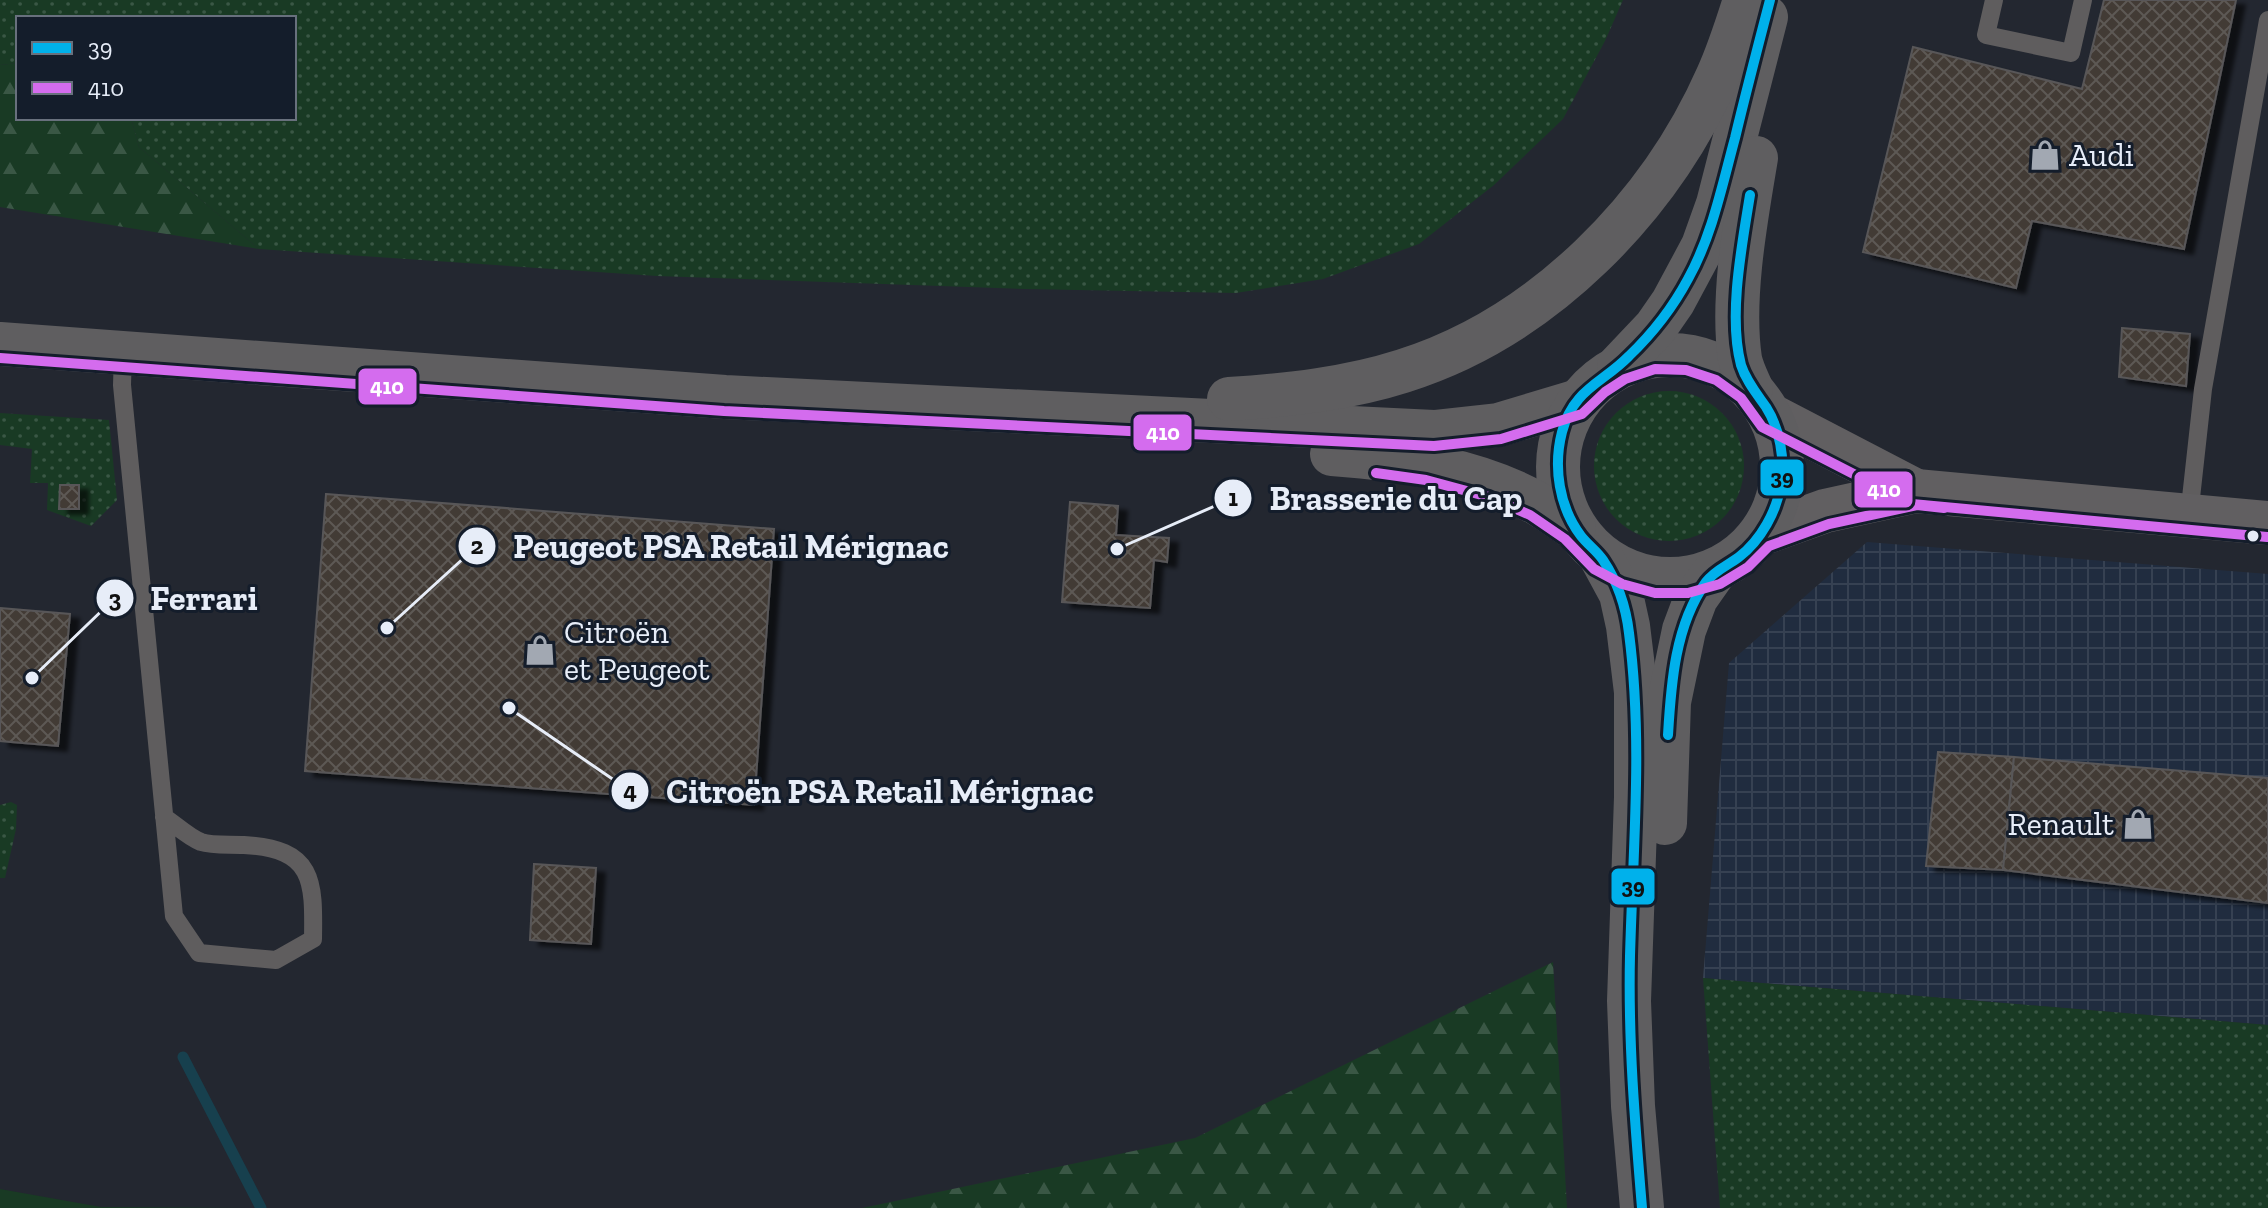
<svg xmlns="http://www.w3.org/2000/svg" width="2268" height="1208" font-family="'Zilla Slab',serif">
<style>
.industrial{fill:url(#industrial-grid)}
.grass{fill:url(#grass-dots)}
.forest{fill:url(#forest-firs)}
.green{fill:#193a24}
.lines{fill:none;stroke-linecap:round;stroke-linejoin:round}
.stream{stroke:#17404e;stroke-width:11}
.building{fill:url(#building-cross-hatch);stroke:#585758;stroke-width:2;filter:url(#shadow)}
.lane{stroke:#5f5d5e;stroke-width:18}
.secondary{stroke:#615f61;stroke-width:44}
.primary{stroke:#5f5e60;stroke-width:44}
.bus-1-casing{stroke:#141d2b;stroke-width:16}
.bus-2-casing{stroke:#141d2b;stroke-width:16}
.bus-1{stroke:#00b1eb;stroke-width:10}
.bus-2{stroke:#d46cee;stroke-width:10}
.bus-dot{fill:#e7edf8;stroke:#141d2b;stroke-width:3}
.labels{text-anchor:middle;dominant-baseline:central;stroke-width:6;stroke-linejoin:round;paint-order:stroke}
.poi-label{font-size:32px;fill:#e7edf8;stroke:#141d2b;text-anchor:start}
.leader{fill:none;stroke:#e7edf8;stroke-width:3}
.callout-dot{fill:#e7edf8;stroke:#141d2b;stroke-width:3}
.mark-label{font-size:24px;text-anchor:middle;font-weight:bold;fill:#111}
.callout-label{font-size:34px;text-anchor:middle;font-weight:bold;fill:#e7edf8;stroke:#141d2b;stroke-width:6;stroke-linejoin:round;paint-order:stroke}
.line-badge{stroke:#141d2b;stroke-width:3}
.badge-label{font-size:22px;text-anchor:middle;font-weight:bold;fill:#fff}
.pale-badge-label{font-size:22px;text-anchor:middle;font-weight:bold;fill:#111}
</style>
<defs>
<pattern id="industrial-grid" width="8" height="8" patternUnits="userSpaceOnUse" patternTransform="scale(2)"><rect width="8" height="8" fill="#202c3f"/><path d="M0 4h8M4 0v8" fill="none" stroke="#364152"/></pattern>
<pattern id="grass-dots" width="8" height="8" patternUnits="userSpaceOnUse" patternTransform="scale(2)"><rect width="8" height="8" fill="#193a24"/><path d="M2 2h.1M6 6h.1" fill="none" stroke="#3a5745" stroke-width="1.8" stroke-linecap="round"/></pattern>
<pattern id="forest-firs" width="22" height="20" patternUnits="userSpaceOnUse" patternTransform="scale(2)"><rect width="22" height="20" fill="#193a24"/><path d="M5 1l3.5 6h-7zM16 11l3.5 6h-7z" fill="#3a5745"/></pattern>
<pattern id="building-cross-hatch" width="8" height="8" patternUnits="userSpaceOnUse" patternTransform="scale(2)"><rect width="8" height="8" fill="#423b36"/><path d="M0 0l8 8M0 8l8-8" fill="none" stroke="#5d5854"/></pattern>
<filter id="shadow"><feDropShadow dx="9" dy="5" stdDeviation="2" flood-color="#0009"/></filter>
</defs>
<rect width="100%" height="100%" fill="#232730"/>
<path class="industrial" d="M1867 542 2268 574V1025L1703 978 1729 663Z"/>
<g class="grass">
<path d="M0 0H1623L1605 41 1563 119 1494 185 1419 244 1323 279 1236 293 1025 289 657 276 259 249 139 147 131 118H294V18H18V63L0 65Z"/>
<circle cx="1669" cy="466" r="75"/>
<path d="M0 413 109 420 117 500 91 526 47 510 48 483H30L32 449 0 445Z"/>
<path d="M11 802 17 805 16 829 5 878H0V805Z"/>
<path d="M1703 978 2268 1025V1208H1720Z"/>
</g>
<g class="forest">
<path d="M18 63V118H131L139 147 259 249 0 207V65Z"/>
<path d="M1553 962 1567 1208H862L1195 1138Z"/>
</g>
<path class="green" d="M0 1189 101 1207 246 1208H0Z"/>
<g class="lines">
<path class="stream" d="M183 1057 261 1208"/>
</g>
<g class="building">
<path d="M2104 0H2236L2184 249 2032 221 2016 288 1863 252 1913 47 2082 89Z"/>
<path d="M2122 328 2190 334 2186 386 2119 377Z"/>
<path d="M60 485H79V509H59Z"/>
<path d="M326 494 774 529 754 805 305 771Z"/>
<path d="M1070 502 1118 506 1116 535 1169 538 1167 562 1154 560 1150 608 1062 602Z"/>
<path d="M0 608 70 614 58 746 0 741Z"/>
<path d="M1938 752 2014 757 2003 870 1926 866Z"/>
<path d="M2014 757 2268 778V903L2003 870Z"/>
<path d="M534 864 596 868 591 944 530 940Z"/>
</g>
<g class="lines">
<g class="lane">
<path d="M1994 0 1986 35 2071 53 2083 0"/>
<path d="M123 352 122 385 174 916 199 953 276 960 313 939C314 880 314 849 244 845 231 844 213 846 201 842 188 837 175 824 164 817"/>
<path d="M2189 516 2203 389 2268 20"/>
</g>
<g class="secondary">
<path d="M1770 415 1916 491"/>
<path d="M1761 534 1825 511 1916 491 2268 523"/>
</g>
<g class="primary">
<path d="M0 344 725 397 1434 432 1498 425 1578 401"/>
<circle cx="1670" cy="467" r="112"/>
<path d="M1619 366 1655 328 1673 302 1703 246 1718 204 1766 17"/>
<path d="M1751 388C1747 379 1742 369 1740 359 1731 298 1746 218 1756 158"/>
<path d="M1229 399C1288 395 1347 389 1403 371 1543 327 1660 207 1718 75 1729 51 1737 25 1745 0"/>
<path d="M1332 454C1401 459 1477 469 1538 504 1550 511 1562 520 1574 528"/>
<path d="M1601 557 1621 594 1628 626 1636 692V797L1629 1001 1633 1106 1642 1208"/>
<path d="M1665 823 1669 702 1684 630 1696 598 1715 571"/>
</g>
<defs>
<g id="bus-1">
<path d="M1668 735C1671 684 1675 625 1706 582 1715 570 1727 566 1739 557 1761 540 1777 511 1781 484 1785 458 1780 429 1766 407 1757 394 1746 381 1741 365 1728 316 1742 245 1750 195"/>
<path d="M1642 1208C1635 1124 1628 1040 1630 956 1633 847 1643 741 1629 633 1626 607 1617 581 1603 560 1597 551 1588 545 1581 536 1559 507 1553 467 1562 432 1573 389 1603 383 1629 356 1652 334 1673 307 1688 279 1712 236 1722 186 1735 138 1746 92 1758 46 1770 0"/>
</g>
<g id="bus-2">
<path d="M0 358 724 411 1434 446 1501 439 1582 414 1605 392 1625 379 1655 369 1686 370 1716 380 1741 398 1762 427 1912 504 2267 537"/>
<path d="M1376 473 1426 480 1489 497 1530 515 1565 539 1594 569 1622 584 1655 593H1688L1720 584 1748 567 1769 546 1829 524 1917 505 1944 508"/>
</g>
</defs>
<use href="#bus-1" class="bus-1-casing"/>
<use href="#bus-2" class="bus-2-casing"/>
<use href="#bus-1" class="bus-1"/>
<use href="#bus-2" class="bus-2"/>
</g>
<defs>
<symbol id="shop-bare" viewBox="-9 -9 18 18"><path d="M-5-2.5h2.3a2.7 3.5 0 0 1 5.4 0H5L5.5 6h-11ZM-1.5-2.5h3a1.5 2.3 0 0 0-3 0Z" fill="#a2a8b2" stroke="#141d2b" stroke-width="2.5" paint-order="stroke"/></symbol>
</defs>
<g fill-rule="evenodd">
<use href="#shop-bare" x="2023" y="133" width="44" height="44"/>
<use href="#shop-bare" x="518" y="628" width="44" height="44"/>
<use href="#shop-bare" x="2116" y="802" width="44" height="44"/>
</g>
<circle class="bus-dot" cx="2253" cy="536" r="7"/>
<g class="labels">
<g class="poi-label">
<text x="2069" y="155">Audi</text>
<text x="564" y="632">Citroën<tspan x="564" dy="37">et Peugeot</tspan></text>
<text x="2114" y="824" text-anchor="end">Renault</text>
</g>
</g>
<path class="leader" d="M1117 549L1233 498M387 628L477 546M32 678L115 598M509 708L630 791"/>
<g class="callout-dot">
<circle cx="1117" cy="549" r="8"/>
<circle cx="387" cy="628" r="8"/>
<circle cx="32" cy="678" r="8"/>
<circle cx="509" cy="708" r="8"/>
<circle cx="1233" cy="498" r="20"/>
<circle cx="477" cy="546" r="20"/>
<circle cx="115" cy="598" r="20"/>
<circle cx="630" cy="791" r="20"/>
</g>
<g class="mark-label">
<text x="1233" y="506">1</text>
<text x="477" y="554">2</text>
<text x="115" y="607">3</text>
<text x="630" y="799">4</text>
</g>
<g class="callout-label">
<text x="1396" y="510">Brasserie du Cap</text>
<text x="731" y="558">Peugeot PSA Retail Mérignac</text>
<text x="204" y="610">Ferrari</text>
<text x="880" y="803">Citroën PSA Retail Mérignac</text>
</g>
<g class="line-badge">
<rect x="357" y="367" width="61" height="39" rx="8" fill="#d46cee"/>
<rect x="1132" y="413" width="61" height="39" rx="8" fill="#d46cee"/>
<rect x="1759" y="458" width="46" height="39" rx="8" fill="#00b1eb"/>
<rect x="1853" y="470" width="61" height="39" rx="8" fill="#d46cee"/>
<rect x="1610" y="867" width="46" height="39" rx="8" fill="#00b1eb"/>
</g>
<g class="badge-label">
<text x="387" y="394">410</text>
<text x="1163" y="440">410</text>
<text x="1884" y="497">410</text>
</g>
<g class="pale-badge-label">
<text x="1782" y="485">39</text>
<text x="1633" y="894">39</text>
</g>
<rect x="16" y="16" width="280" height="104" fill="#141d2b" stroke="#68707d" stroke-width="2"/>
<rect x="32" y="42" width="40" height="12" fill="#00b1eb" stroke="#68707d" stroke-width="2"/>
<text x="88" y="56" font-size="24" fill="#e7edf8">39</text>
<rect x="32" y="82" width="40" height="12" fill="#d46cee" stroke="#68707d" stroke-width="2"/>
<text x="88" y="96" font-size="24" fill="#e7edf8">410</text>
</svg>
